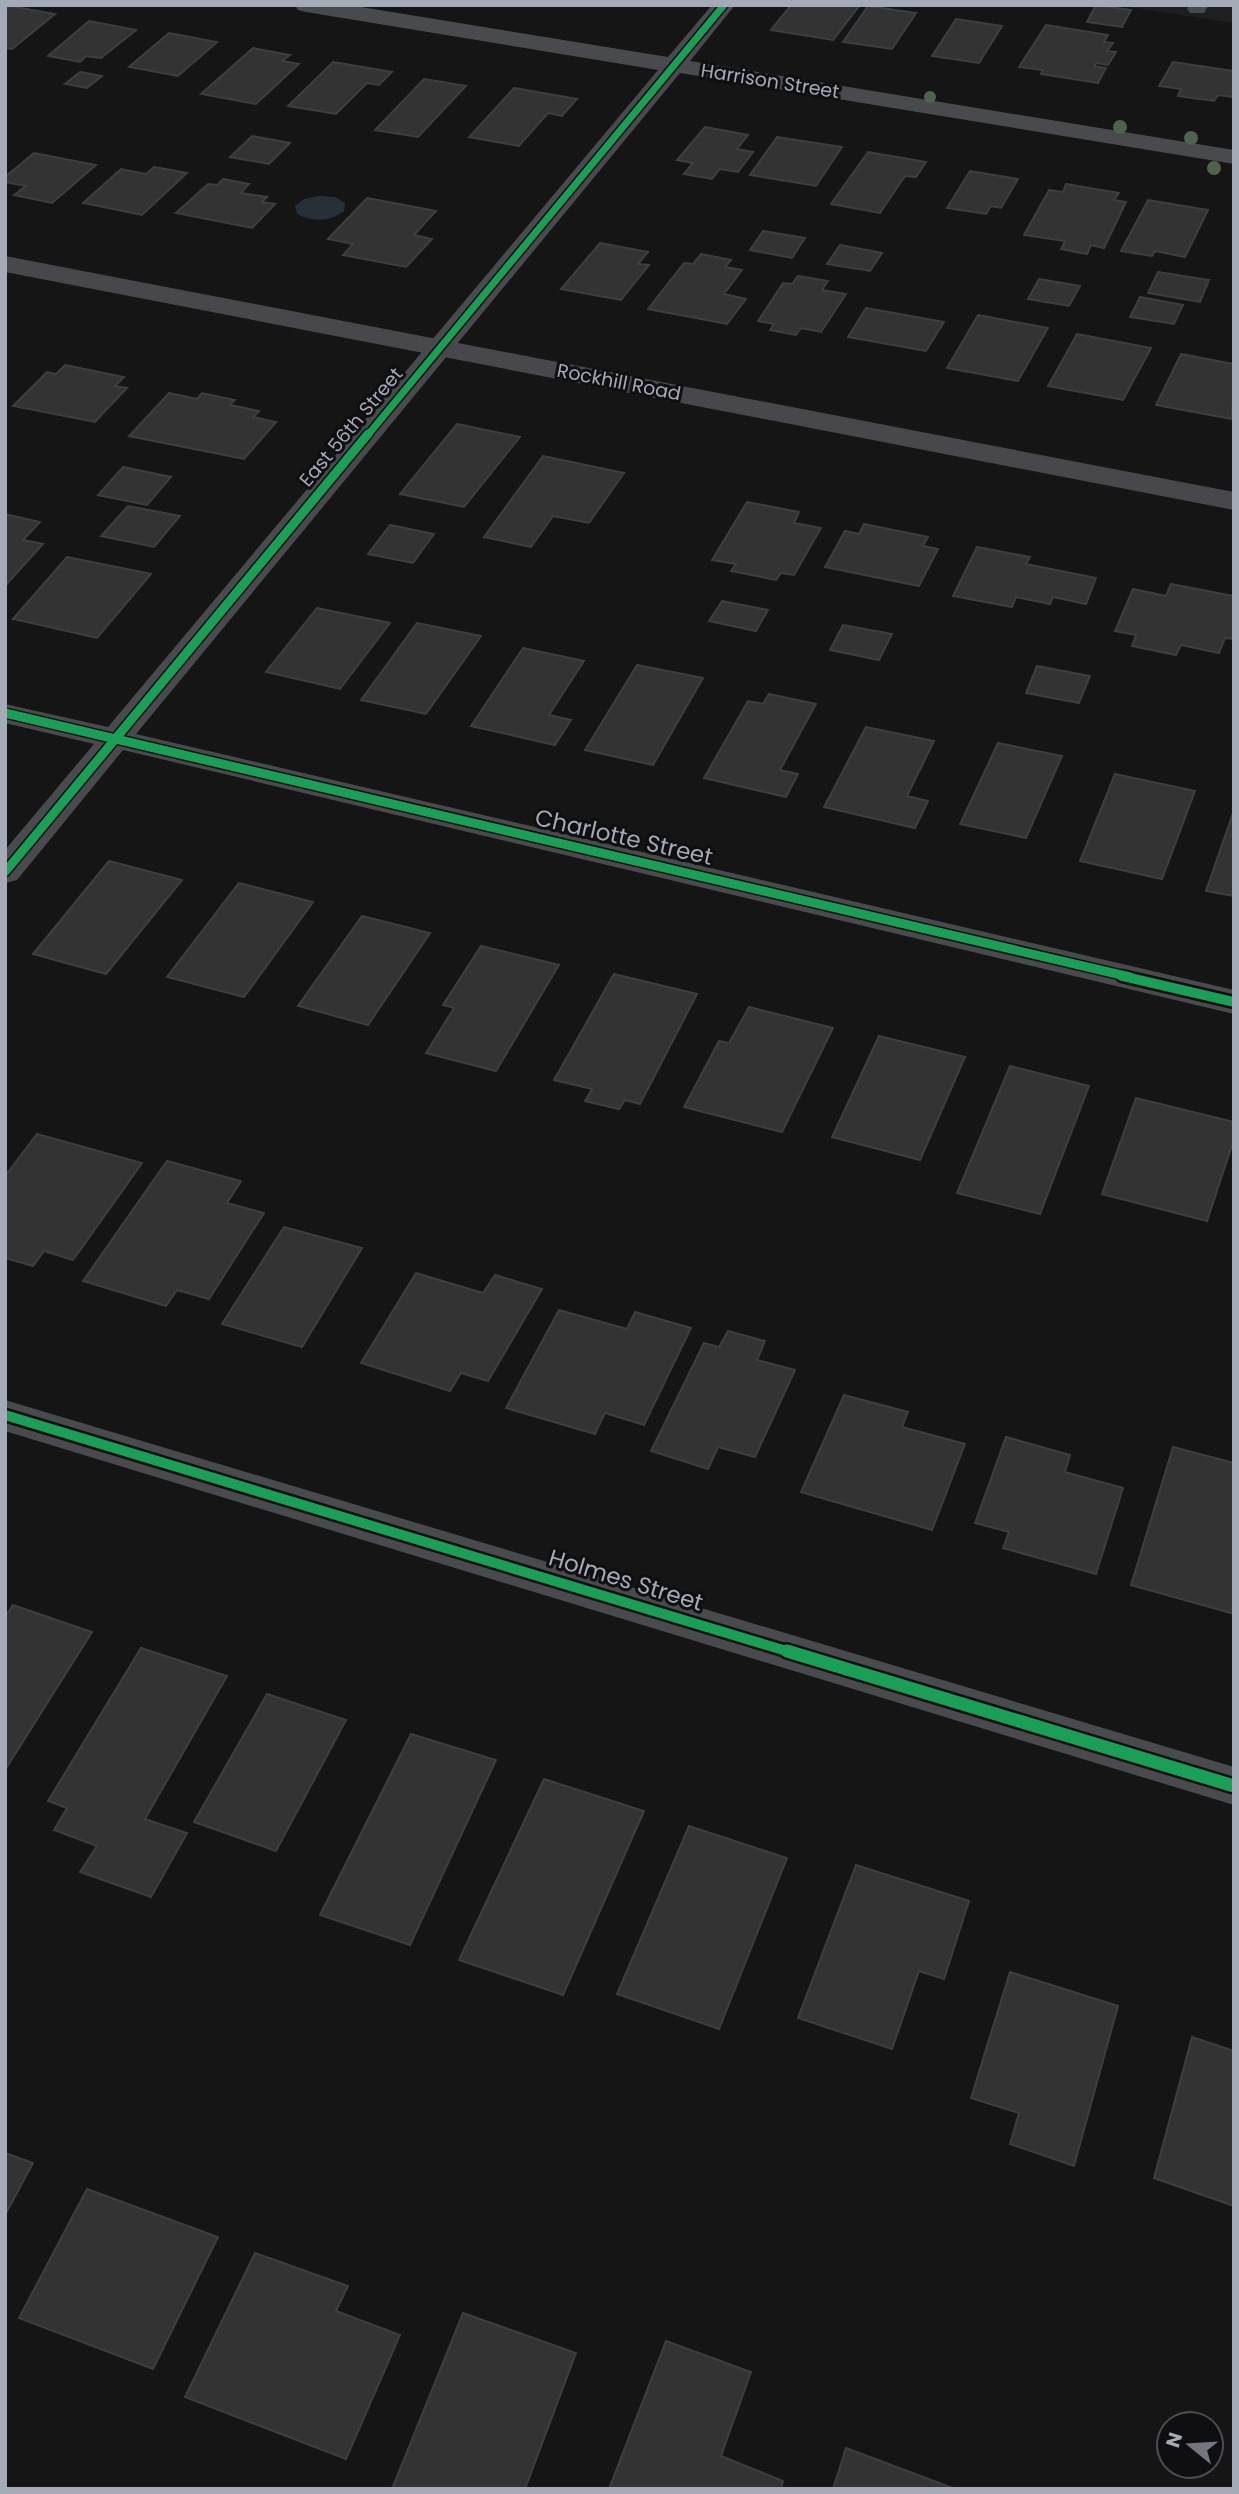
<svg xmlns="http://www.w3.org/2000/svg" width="1239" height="2494" font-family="Poppins,sans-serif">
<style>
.built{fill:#1f1f21}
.water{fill:#273037}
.building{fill:#333334;stroke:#3d3e41;stroke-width:2}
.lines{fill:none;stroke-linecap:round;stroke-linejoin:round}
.service{fill:#494a4e;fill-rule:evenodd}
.minor{fill:#494a4e;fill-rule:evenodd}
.secondary{fill:#48484c;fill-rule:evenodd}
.cycleway-far3-casing{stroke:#0f0f11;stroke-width:10}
.cycleway-far2-casing{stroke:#0f0f11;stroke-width:12}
.cycleway-far1-casing{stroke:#0f0f11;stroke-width:15}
.cycleway-casing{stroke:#0f0f11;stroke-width:18}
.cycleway-far3{stroke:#1a9f57;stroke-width:7}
.cycleway-far2{stroke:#1a9f57;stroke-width:9}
.cycleway-far1{stroke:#1a9f57;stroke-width:10}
.cycleway{stroke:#1a9f57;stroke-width:13}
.tree{fill:#4d634e}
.labels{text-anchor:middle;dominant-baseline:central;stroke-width:6;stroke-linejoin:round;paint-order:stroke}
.far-street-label{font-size:19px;fill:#a5aab7;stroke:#0f0f11}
.street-label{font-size:23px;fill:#a5aab7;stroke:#0f0f11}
</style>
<rect width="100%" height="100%" fill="#151515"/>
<path class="built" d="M1115 5H1234V23Z"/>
<path class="water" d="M319 196 335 197 345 203 344 211C330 222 312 222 297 214L295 206 304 199Z"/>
<g class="building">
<path d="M791 5H860L833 40 771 30Z"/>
<path d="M1096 5 1131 10 1122 27 1087 22Z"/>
<path d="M10 6 55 14 12 49 5 48V10Z"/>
<path d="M868 6 916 13 892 49 843 42Z"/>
<path d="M956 19 1002 26 979 63 932 56Z"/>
<path d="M89 21 136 30 101 58 86 56 80 62 48 56Z"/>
<path d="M1046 25 1108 35 1104 42 1113 43 1107 51 1116 52 1108 65 1096 63 1094 66 1106 68 1098 83 1041 74 1043 70 1019 67Z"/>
<path d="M169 33 217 42 178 76 129 67Z"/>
<path d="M253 48 290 55 282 61 299 64 256 104 201 94Z"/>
<path d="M333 62 392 72 379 85 367 83 336 114 288 106Z"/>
<path d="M1173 62 1234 71V97L1218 95 1214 101 1178 96 1181 89 1159 86Z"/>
<path d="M80 72 102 76 87 88 65 84Z"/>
<path d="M424 79 466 86 418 137 375 130Z"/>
<path d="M514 88 577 99 562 116 548 113 519 146 469 137Z"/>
<path d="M705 127 748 135 737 149 753 152 738 172 720 169 712 179 684 174 693 163 677 160Z"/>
<path d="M252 136 290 143 269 164 230 157Z"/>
<path d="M777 137 842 147 816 186 750 175Z"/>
<path d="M868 152 926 162 916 177 905 176 880 213 831 204Z"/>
<path d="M34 153 96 165 52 203 14 195 26 186 5 182V177Z"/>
<path d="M154 167 187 173 142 215 83 203 121 169 146 174Z"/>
<path d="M970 171 1018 179 1001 208 991 206 986 214 947 208Z"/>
<path d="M223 179 249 184 241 193 267 197 262 202 275 204 252 228 176 213 208 184 217 185Z"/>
<path d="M1066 184 1119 193 1114 200 1126 202 1104 248 1091 245 1087 254 1061 249 1065 241 1024 235 1049 190 1063 192Z"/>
<path d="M367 198 436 211 414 235 432 239 406 267 343 255 353 244 328 239Z"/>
<path d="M1148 200 1208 210 1185 257 1155 251 1152 256 1121 251Z"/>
<path d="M763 231 805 238 792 258 750 250Z"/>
<path d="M600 243 648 252 638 264 649 265 621 300 561 289Z"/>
<path d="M840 245 882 253 870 271 827 264Z"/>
<path d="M701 254 731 260 725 267 742 270 724 294 746 299 727 324 648 309 684 263 693 264Z"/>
<path d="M1158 272 1209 280 1200 302 1148 293Z"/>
<path d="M798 276 828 281 822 290 846 294 821 332 801 328 796 335 770 330 774 324 758 321 783 283 792 284Z"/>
<path d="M1039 279 1080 286 1069 306 1028 299Z"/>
<path d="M1140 297 1183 305 1174 324 1130 317Z"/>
<path d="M866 308 944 322 926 351 848 337Z"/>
<path d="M978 315 1048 328 1018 381 947 368Z"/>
<path d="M1077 334 1151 348 1123 400 1048 386Z"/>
<path d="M1181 354 1234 364 1232 419 1156 405Z"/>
<path d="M65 365 124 377 115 386 127 388 95 422 13 406 47 372 56 374Z"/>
<path d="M169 393 197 399 202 393 235 400 230 405 259 411 253 417 276 422 244 459 129 436Z"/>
<path d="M457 424 520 437 464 507 400 494Z"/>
<path d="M543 456 624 473 589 523 553 516 531 547 484 537Z"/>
<path d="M123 467 171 477 147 505 98 495Z"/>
<path d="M747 502 799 512 794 523 821 528 794 575 781 573 776 580 731 571 736 564 712 560Z"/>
<path d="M128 506 180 516 154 547 101 536Z"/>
<path d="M5 514 40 522 23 540 43 544 5 586Z"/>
<path d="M864 524 928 537 923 546 938 549 919 586 825 567 845 531 859 534Z"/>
<path d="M390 525 434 534 413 563 368 554Z"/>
<path d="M977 547 1030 557 1026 564 1096 578 1086 604 1053 597 1050 604 1016 597 1012 607 953 596Z"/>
<path d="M67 557 151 574 97 638 13 619Z"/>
<path d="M1171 584 1234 596V639L1225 638 1219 653 1181 645 1176 655 1132 646 1136 635 1115 631 1133 589 1166 596Z"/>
<path d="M722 601 768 610 756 631 709 621Z"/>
<path d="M317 608 390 623 340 689 266 672Z"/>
<path d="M417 623 481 636 426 714 361 700Z"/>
<path d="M843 625 892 634 879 660 830 650Z"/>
<path d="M523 648 584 661 549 715 571 720 555 745 471 726Z"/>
<path d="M637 665 703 678 653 765 585 750Z"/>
<path d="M1037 666 1090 676 1079 703 1026 693Z"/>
<path d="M769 694 816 704 780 770 798 774 786 797 704 778 748 701 763 704Z"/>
<path d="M866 727 934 741 907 796 928 801 915 828 824 807Z"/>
<path d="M998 743 1062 756 1026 838 960 824Z"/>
<path d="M1115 774 1195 791 1162 879 1080 861Z"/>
<path d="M1234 810V896L1206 891Z"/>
<path d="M109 861 182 880 106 974 33 954Z"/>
<path d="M239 883 313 902 244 997 167 977Z"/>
<path d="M362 916 430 933 368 1025 298 1006Z"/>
<path d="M481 946 559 965 496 1071 426 1053 454 1008 443 1005Z"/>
<path d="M614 974 697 994 640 1104 625 1100 619 1109 585 1101 592 1089 554 1080Z"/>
<path d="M749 1007 833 1028 782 1132 684 1107 719 1041 729 1043Z"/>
<path d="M879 1036 965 1057 920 1160 832 1137Z"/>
<path d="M1010 1066 1089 1086 1040 1214 957 1193Z"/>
<path d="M1136 1098 1234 1122V1139L1207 1221 1102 1194Z"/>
<path d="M37 1134 142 1163 73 1260 44 1251 33 1266 5 1258V1176Z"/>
<path d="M167 1161 241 1181 227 1203 264 1213 209 1299 177 1290 166 1306 83 1281Z"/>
<path d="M284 1227 362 1248 302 1347 222 1324Z"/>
<path d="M416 1273 483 1293 495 1275 542 1289 488 1381 461 1373 450 1391 361 1363Z"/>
<path d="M559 1310 627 1329 635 1312 691 1328 644 1425 605 1413 595 1434 506 1408Z"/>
<path d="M728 1331 765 1341 757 1360 795 1370 755 1457 718 1447 708 1469 651 1451 704 1343 719 1347Z"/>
<path d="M844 1395 908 1412 902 1427 965 1444 932 1530 801 1492Z"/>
<path d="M1006 1437 1070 1455 1065 1472 1123 1488 1096 1574 1003 1548 1009 1532 975 1523Z"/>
<path d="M1173 1447 1234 1463V1614L1131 1585Z"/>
<path d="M13 1605 92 1632 5 1770V1617Z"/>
<path d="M141 1648 227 1676 145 1819 187 1833 151 1897 80 1872 97 1846 54 1830 67 1808 48 1801Z"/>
<path d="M267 1694 346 1720 276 1851 194 1822Z"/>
<path d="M411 1734 496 1760 410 1945 320 1915Z"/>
<path d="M544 1779 644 1811 563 1995 459 1960Z"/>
<path d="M689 1826 787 1858 719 2029 617 1994Z"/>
<path d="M856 1865 969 1901 944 1979 919 1971 892 2049 798 2018Z"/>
<path d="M1010 1972 1118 2006 1074 2166 1010 2144 1019 2113 971 2098Z"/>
<path d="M1192 2037 1234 2051V2206L1154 2178Z"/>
<path d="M5 2153 33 2163 5 2215Z"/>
<path d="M87 2189 218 2237 153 2369 19 2318Z"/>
<path d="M255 2253 348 2286 336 2311 400 2335 346 2459 185 2397Z"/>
<path d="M463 2313 576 2353 525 2489H392Z"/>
<path d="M666 2341 751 2372 721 2456 783 2481 781 2489H609Z"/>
<path d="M846 2448 955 2489H833Z"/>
</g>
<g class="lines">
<path class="service" d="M1189 5H1209L1204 13H1190L1187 9Z"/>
<g class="minor">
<path d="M295 5H349L668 57 712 5H735L690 61 1234 150V164L680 73 136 734 1234 990V1014L123 750 17 880 5 883V850L94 744 5 723V704L108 727 658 70 306 12 298 10Z"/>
<path d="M5 1400 1234 1767V1805L5 1431Z"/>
</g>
<path class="secondary" d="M5 256 1234 492V510L5 272Z"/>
<defs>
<path id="cycleway-far3" d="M367 436 724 5"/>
<g id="cycleway-far2">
<path d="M5 713 1130 977"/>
<path d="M5 872 368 434"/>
</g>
<g id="cycleway-far1">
<path d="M1122 976 1234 1002"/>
<path d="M5 1415 793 1653"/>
</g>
<path id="cycleway" d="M787 1651 1234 1786"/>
</defs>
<use href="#cycleway-far3" class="cycleway-far3-casing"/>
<use href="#cycleway-far2" class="cycleway-far2-casing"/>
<use href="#cycleway-far1" class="cycleway-far1-casing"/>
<use href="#cycleway" class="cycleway-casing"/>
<use href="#cycleway-far3" class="cycleway-far3"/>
<use href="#cycleway-far2" class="cycleway-far2"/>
<use href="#cycleway-far1" class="cycleway-far1"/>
<use href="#cycleway" class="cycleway"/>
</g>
<g class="tree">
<circle cx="930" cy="97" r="6"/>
<circle cx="1120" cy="127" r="7"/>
<circle cx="1191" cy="138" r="7"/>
<circle cx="1214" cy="168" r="7"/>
</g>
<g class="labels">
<g class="far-street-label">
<text transform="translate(770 81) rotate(9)">Harrison Street</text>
<text transform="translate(619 382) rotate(11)">Rockhill Road</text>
<text transform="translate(351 427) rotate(-50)">East 56th Street</text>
</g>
<g class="street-label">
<text transform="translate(624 837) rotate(13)">Charlotte Street</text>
<text transform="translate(626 1580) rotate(17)">Holmes Street</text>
</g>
</g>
<rect width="1239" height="2494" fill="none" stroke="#a5aab7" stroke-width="14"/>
<g transform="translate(1190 2445) rotate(288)"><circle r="33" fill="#0f0f11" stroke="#4b4d53" stroke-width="2"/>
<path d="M0-5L12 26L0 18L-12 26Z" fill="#73767e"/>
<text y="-10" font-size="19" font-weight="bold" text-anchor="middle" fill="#a5aab7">N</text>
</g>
</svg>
